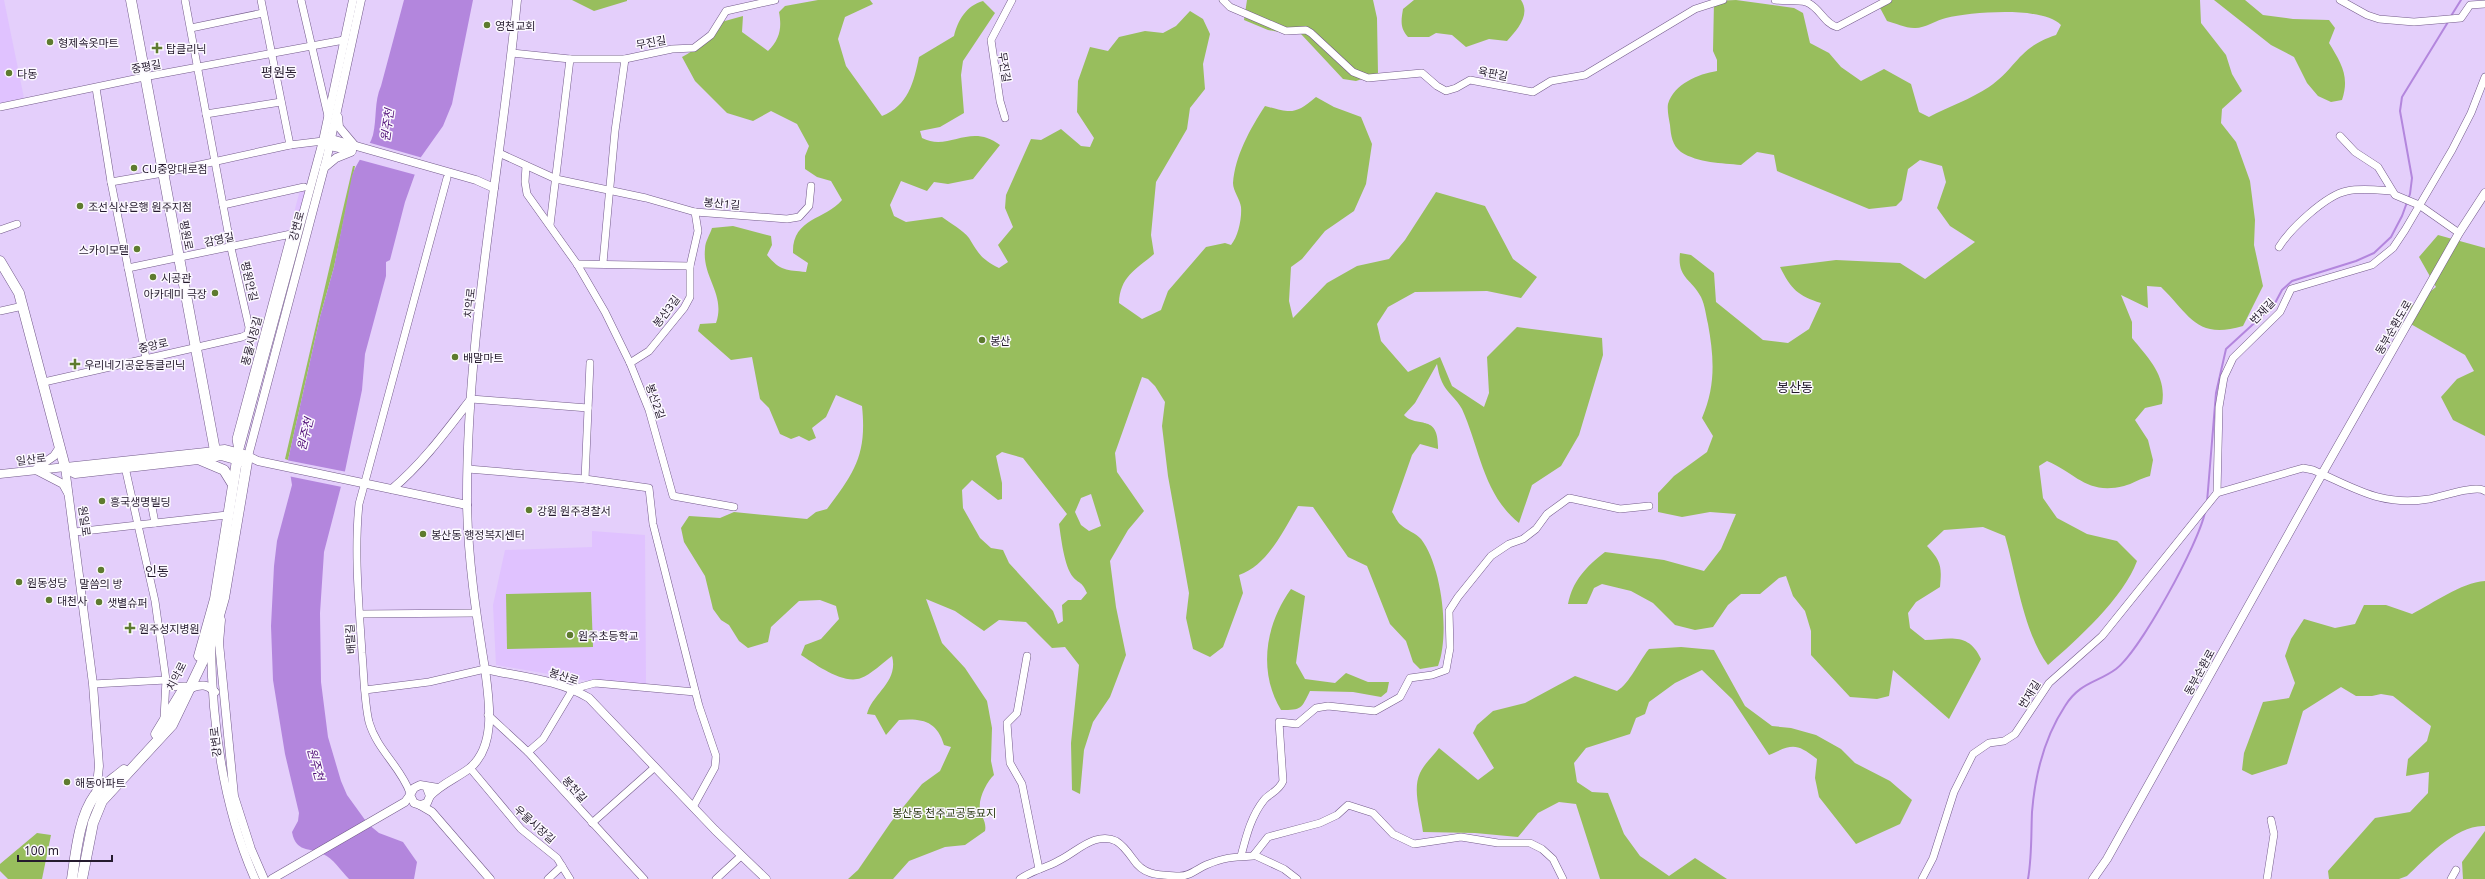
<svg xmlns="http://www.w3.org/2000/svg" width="2485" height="879" font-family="'Noto Sans','Noto Sans KR',sans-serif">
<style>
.built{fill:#e0c2ff}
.green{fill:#98be5d;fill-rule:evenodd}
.water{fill:#b386dd}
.pier{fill:#e4cffb}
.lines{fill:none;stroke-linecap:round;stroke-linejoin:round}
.stream{stroke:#b386dd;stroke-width:2}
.minor-casing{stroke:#735b8a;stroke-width:8}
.tertiary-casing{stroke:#735b8a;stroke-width:9}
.secondary-casing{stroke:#735b8a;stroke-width:11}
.minor{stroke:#fff;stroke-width:7}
.tertiary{stroke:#fff;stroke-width:8}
.secondary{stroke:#fff;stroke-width:10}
.poi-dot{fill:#5e7b2f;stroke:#fcf9ff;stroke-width:1.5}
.labels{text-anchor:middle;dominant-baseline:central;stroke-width:3;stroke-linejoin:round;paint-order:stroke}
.poi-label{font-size:11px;fill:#251b2e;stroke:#fcf9ff;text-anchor:start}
.street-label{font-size:11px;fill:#251b2e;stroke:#fcf9ff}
.park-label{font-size:11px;fill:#2a3912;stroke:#fcf9ff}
.water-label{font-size:12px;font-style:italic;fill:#4f0d77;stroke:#fcf9ff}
.quarter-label{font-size:13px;fill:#251b2e;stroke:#fcf9ff}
</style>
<rect width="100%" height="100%" fill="#e4cffb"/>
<g class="built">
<path d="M0 0H4L24 98 0 103Z"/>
<path d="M300 190 305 191 241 430 237 428Z"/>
<path d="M592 531 645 535 646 684 589 681 496 665 493 605 505 550 592 547Z"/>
</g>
<g class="green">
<path d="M572 0H627V1L594 11Z"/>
<path d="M818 0H870L873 4 845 17 838 39 846 66 882 116C908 106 914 82 919 57L954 36C958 20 966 6 983 1L995 13 963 61 961 75 964 113 940 127 920 131 922 138C949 152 970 122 1000 145L973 179 948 184 934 182 927 191 901 181 890 205 894 216 906 222 942 217C950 223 963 230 969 238 979 254 981 259 999 268L1008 262 998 245 1013 227 1005 208 1006 195 1031 139 1041 140 1061 129 1081 146 1090 147 1094 138 1077 112 1078 81 1090 47 1108 51 1119 37 1145 31 1163 33 1176 26 1190 11 1203 19 1210 34 1203 64 1205 89 1190 108 1187 129 1156 182 1151 235 1154 254C1135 270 1120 277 1119 303L1142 319 1161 310 1168 291 1206 247 1225 243 1231 245C1238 237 1242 219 1241 207 1240 199 1233 191 1233 183 1235 156 1250 129 1265 106 1291 113 1295 115 1316 97L1334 107 1361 117 1372 144 1366 184 1354 211 1325 231 1302 259 1291 267 1289 301 1293 318 1327 283 1357 266 1389 259 1405 240 1436 192 1485 206 1513 259 1537 277 1521 298 1487 291 1415 292 1388 307 1377 324 1381 341 1408 372 1440 357 1452 386 1484 407 1489 393 1487 357 1517 327 1602 338 1603 355 1579 435 1561 466 1532 485 1519 523C1483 494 1480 449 1462 409 1457 399 1446 392 1442 382 1439 376 1438 369 1437 364L1415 403 1404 415C1417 429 1439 412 1438 449L1420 444 1412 455 1392 512C1395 516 1397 522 1401 525 1406 530 1416 533 1421 539 1442 566 1450 635 1438 666L1420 669 1413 662 1406 641 1390 624 1367 566 1348 557 1313 507 1298 506C1283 531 1268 565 1239 575L1243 593 1223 647 1210 657 1193 649 1186 618 1189 593 1168 476 1162 426 1165 402 1155 386 1148 379 1142 377 1115 453 1117 472 1144 511 1128 530 1110 561 1116 607 1126 655 1110 697 1093 722 1084 750 1080 794 1072 790 1071 743 1079 665 1065 647 1052 648 1026 622 999 620 984 631 955 611 926 599 942 643 965 668 987 701 992 728 991 761 994 775C987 781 978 799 980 809 981 817 987 822 985 831L965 845 945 847 909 861 893 879H848L858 870 891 822 922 784 940 771 951 747 944 745C937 721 922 718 899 720L886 735 875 715 867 714C872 694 899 682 892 656 884 662 870 675 861 678 843 685 815 664 801 655L805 645 821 639 839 619 836 606 820 600 799 601 771 627 768 642 748 648 739 641 729 625 721 620 713 609 705 576 684 542 681 528 689 516 720 518 734 512 807 519 816 512 827 509C855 472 867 454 862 406L836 395 826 417 812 428 816 438 809 441 799 436 791 439 780 434 769 408 760 399 752 357 731 360 698 331 700 324 716 323C726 294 702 278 705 249 705 241 710 235 712 228L733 226 771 236 772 245 767 255C780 271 787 270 806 272L808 263 793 253C792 218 825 220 842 200L831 181 817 177 805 169V156L809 146 797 124 771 111 753 121 727 113 695 81 682 57C697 49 708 40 714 24L743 16 742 32 768 51C780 39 782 28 779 12L785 6ZM1002 452 1023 458 1067 514 1059 524C1061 537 1064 566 1073 577 1079 584 1082 581 1087 593L1081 600H1068L1062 605 1063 621 1058 624 1053 611 1009 563 1003 550 991 548 980 538 963 508 962 490 972 480 998 500 1002 499V483L996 456ZM1091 494 1101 526 1089 531 1081 525 1075 512 1081 498Z"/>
<path d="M1247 0H1373L1377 18 1378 74 1356 81 1343 79 1301 34 1288 30 1279 32 1268 30 1244 20Z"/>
<path d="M1414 0H1521C1531 15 1517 30 1507 41L1489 39 1466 47 1452 35 1436 33 1429 37H1408C1400 28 1401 21 1403 9Z"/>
<path d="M1736 0 1794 8 1803 13 1810 43 1829 53 1841 67 1861 81 1884 69 1911 84 1919 112 1929 117C1948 107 1971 99 1989 87 2018 67 2017 48 2056 35L2061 25C2042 6 1972 12 1946 18 1937 20 1923 29 1914 28 1905 28 1895 23 1887 21L1879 6 1881 0H2200L2201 23 2226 55 2232 74 2242 91 2222 109 2221 123 2236 142 2250 181 2255 220 2254 245 2263 286 2243 326C2196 340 2190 315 2161 287L2147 286 2148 308 2121 295 2132 322V338C2149 359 2167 376 2162 404L2145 408 2135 420 2148 440 2153 460 2150 476C2141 478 2132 484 2124 486 2087 495 2077 474 2047 461L2039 466 2043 498 2057 518 2087 534 2117 541 2137 561C2124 597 2077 640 2048 665 2024 634 2016 574 2005 536L1983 527 1944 530 1927 546C1941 561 1942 566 1940 587L1916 602 1908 613 1910 628 1925 640C1950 639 1969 632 1981 659L1949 719 1893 670 1889 696 1877 699 1850 697 1811 655V631L1805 611 1793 596 1786 576 1779 578 1760 594H1741L1728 605 1713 627 1695 630 1675 625 1653 603 1631 591 1602 584 1594 588 1587 604H1568C1573 580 1586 567 1605 552L1664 560 1704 571 1721 549 1736 514 1710 512 1682 517 1658 512V493L1674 476 1707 452 1713 436 1702 418C1716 386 1714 357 1708 324 1706 316 1705 305 1701 297 1691 278 1677 278 1680 253L1691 255 1714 273 1716 302 1763 340 1788 343 1809 329 1821 303C1798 296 1791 289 1780 267L1836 260 1900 263 1925 279 1975 242 1950 226 1937 208 1946 182 1942 166 1920 160 1908 169 1902 200 1896 206 1869 209 1777 171 1774 155 1757 152 1741 165C1722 163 1698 163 1681 152 1672 145 1671 136 1670 125 1669 119 1667 110 1668 104 1674 84 1698 74 1717 71V60L1713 51 1714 1Z"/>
<path d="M2214 0H2245L2263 15 2293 19 2329 20 2335 28 2329 43C2341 63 2350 76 2342 100L2331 102 2318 96 2307 83 2294 57 2271 45Z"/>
<path d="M353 166H355L334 267 320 317 288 460 285 459Z"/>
<path d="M2438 235 2485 248V436L2453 420 2441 397 2457 379 2474 371 2465 355 2409 323 2410 307 2436 287 2419 257Z"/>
<path d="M2485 581V826C2457 824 2425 859 2407 876L2399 879H2329L2328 871 2375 818 2410 812 2428 793 2429 772 2406 776 2408 759 2427 741 2431 726 2393 696 2381 694 2372 696H2356L2341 687 2303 711 2287 764 2252 775 2242 770 2244 753 2263 702 2289 698 2295 683 2285 656 2291 639 2304 619 2335 628 2355 624 2364 605H2386L2412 614C2434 603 2460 583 2485 581Z"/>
<path d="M1291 589 1305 596 1296 663 1305 679 1335 683 1346 673 1368 682H1389L1387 692 1381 697 1353 692 1310 691C1301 709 1302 710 1281 710 1258 672 1265 625 1291 589Z"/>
<path d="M591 592 593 647 507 649 506 594Z"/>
<path d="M1681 647 1714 650 1745 706 1772 726 1791 728 1816 735 1841 749 1855 763 1890 781 1912 800 1900 824 1856 844 1819 797 1815 778 1817 759C1796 743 1793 744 1769 755L1732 699 1702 670 1675 683 1649 702 1645 714 1636 718 1630 734 1586 748 1574 763 1577 782 1592 792 1608 793 1624 834 1640 856 1669 876 1695 858 1727 879H1600L1576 804 1559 802 1538 813 1518 837 1475 833 1423 832C1421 814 1412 790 1420 773 1424 764 1433 756 1439 748L1478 780 1494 768 1473 733 1477 725 1493 711 1525 703 1575 676 1617 691C1630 683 1639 661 1649 649Z"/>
<path d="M2485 831V879H2463L2462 862Z"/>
<path d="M37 833 51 835 42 879H8L0 871V864Z"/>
</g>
<path class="water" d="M404 0H473L452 104 443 126 421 157 405 202 390 260 386 262V276L365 354 362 390 345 471 324 552 320 613 321 682 328 737 341 781 347 795 368 824 379 833 403 842 417 862 414 879H349C341 871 333 858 323 854 309 847 296 853 292 832L298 821 299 813 285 754 273 680 271 626 274 566 277 541 292 485 288 460 320 317 334 267 352 176C356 162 369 149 373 135 377 118 374 102 381 86Z"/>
<g class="pier">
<path d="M367 142 423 158 416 175 357 159Z"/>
<path d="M286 460 347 472 342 487 288 476Z"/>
</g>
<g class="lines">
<g class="stream">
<path d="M2451 16 2461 0"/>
<path d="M2207 502 2216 393 2226 349 2274 305 2282 290 2292 281 2356 261 2374 253 2391 237 2402 216 2410 194 2412 178 2400 111 2402 97 2448 22"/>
<path d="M2028 879C2032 856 2031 835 2032 812 2035 775 2044 738 2065 706 2080 682 2097 683 2116 669 2140 651 2199 543 2205 512"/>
</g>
<defs>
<g id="minor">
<path d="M261 0 290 145"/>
<path d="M301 0 328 116"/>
<path d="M1223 0 1230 7 1286 31 1306 30 1311 33 1353 72 1368 78 1422 73 1437 86 1446 91 1456 88 1470 80 1533 92 1551 81 1585 75 1695 9 1723 0"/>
<path d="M1775 0C1785 1 1798 0 1806 2 1820 7 1823 23 1837 27L1888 0"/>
<path d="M2340 0 2367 15 2379 19 2414 22 2461 18 2470 5 2485 4"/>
<path d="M191 28 263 13"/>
<path d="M512 53 570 59H625L672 49 694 48 711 35 726 11 775 0"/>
<path d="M96 88 111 182 146 358"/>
<path d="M0 107 144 77 344 40"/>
<path d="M206 114 281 102"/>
<path d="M1005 118 1000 101 991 40 1012 0"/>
<path d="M2340 136 2355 152 2378 167 2395 195 2419 205 2459 233"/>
<path d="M499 153 556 179 646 198 695 212 787 219 799 217 809 206 811 186"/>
<path d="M526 166 525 182 527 194 577 264 605 312 630 363 649 410 673 496 734 507"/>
<path d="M111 182 163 173 290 145 323 141"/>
<path d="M223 205 304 187"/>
<path d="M550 225 570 59"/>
<path d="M0 230 17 224"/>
<path d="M2279 247C2290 229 2326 195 2347 191 2361 188 2377 190 2391 191"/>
<path d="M603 263 615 131 625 59"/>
<path d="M577 264 690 266"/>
<path d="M128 268 291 234 236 439 238 451"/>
<path d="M0 311 23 306"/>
<path d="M630 363 649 351 684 308 690 297V266L698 231 695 212"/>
<path d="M44 382 242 337 248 334 249 327 231 248 185 0"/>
<path d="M471 399 588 408"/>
<path d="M125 467 155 601 166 680 164 719"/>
<path d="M468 469 585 479 649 488 653 524 699 706 716 756 715 767 693 807"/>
<path d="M585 479 590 363"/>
<path d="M2217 493 2303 468 2313 470C2355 488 2381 507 2429 499 2441 497 2476 484 2485 491"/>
<path d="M151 502 155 523"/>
<path d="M75 532 227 515"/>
<path d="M360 614 476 613"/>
<path d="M1027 656 1017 713 1007 723 1010 763 1022 784 1039 869"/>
<path d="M93 684 166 680"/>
<path d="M166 687 185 686"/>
<path d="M365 690 429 682 485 669"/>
<path d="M488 715 528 752 644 879"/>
<path d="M528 752 543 739 573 689 595 683 695 692"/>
<path d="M470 768 521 829 557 858 570 879"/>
<path d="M410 793C401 767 377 750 369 722 364 700 364 675 362 653 359 604 354 553 359 504L447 178"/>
<path d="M592 823 655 767"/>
<path d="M1254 855 1284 869 1297 879"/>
<path d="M1241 856C1246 837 1251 816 1264 800 1270 793 1279 791 1283 781L1279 722 1297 724 1316 708 1328 706 1375 711 1400 697 1410 678 1432 675 1446 670 1450 648 1449 611 1458 597 1491 556 1509 544 1523 539 1536 529 1547 514 1569 498 1620 509 1649 506"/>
<path d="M548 879 562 866"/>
<path d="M716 879 741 856"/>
<path d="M1020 879C1032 870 1046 868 1058 861 1071 855 1082 844 1095 840 1102 838 1110 838 1116 841 1123 845 1128 852 1133 859 1144 876 1159 875 1178 876 1189 877 1197 869 1206 865 1225 857 1234 857 1253 856L1268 837 1320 823 1337 815 1348 805 1373 813 1393 834 1414 844 1461 837 1498 843H1530L1542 849 1553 859 1563 879"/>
<path d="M1922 879 1933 858 1954 792 1973 754 1989 743 2004 741 2015 734 2049 683 2102 636 2217 493 2219 407 2224 377 2233 358 2280 312 2291 289 2372 265 2393 248 2405 230 2452 150 2471 113 2485 77"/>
<path d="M2267 879 2274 834 2271 820"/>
<path d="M2451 879 2456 870"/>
</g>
<g id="tertiary">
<path d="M361 0 327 157 248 456 258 461 467 505"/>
<path d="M517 0C501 168 466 335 467 504 468 559 476 614 485 669 520 677 557 679 589 698L715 830 766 879"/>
<path d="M338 117 339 127 355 146"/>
<path d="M328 138 476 180 494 188"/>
<path d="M326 145 352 151"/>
<path d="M324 168 336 158 351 152"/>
<path d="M238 454 323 141 353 0"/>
<path d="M198 459 221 456 242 462"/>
<path d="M38 467 54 456 60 447"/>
<path d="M65 467 93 684 99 766 96 794"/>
<path d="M36 470 63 484 68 493"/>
<path d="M0 474 215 451"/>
<path d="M392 489C423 463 447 430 471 399"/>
<path d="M221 620 219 643 234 796 251 849 264 879"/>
<path d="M211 645C212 724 223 807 255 879"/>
<path d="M191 688C201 684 207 684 215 692"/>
<path d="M427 788 430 796 427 803 420 805 414 803 410 795 414 788 420 785 438 788"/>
<path d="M430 796C441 784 457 778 470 768 497 745 489 700 485 669"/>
<path d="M420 805 432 812 490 879"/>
<path d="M272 879 405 802 410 795"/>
<path d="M2093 879 2107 859 2322 474 2459 233 2485 193"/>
</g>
<g id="secondary">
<path d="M131 0 216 456"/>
<path d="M0 261 19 293 65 467 75 473 198 459 224 470 232 483"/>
<path d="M199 656 215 599 238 454"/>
<path d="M156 734 181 693"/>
<path d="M72 879C76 852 79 817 95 795 103 785 115 778 124 770"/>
<path d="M82 879 93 823 102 801 172 725 211 644 224 598 248 456 225 450 215 451"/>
</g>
</defs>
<use href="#minor" class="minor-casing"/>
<use href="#tertiary" class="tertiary-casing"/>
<use href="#secondary" class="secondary-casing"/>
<use href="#minor" class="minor"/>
<use href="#tertiary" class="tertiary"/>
<use href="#secondary" class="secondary"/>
</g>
<g class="poi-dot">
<circle cx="487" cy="25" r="4"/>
<circle cx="50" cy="42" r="4"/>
<path d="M155 42h4v4h4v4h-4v4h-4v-4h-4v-4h4z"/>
<circle cx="9" cy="73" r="4"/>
<circle cx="134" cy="168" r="4"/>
<circle cx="80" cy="206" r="4"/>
<circle cx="137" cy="249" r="4"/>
<circle cx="153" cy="277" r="4"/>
<circle cx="215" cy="293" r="4"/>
<circle cx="982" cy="340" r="4"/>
<circle cx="455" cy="357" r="4"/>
<path d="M73 358h4v4h4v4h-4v4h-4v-4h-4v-4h4z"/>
<circle cx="102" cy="501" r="4"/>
<circle cx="529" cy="510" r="4"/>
<circle cx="423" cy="534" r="4"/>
<circle cx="101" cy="570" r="4"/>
<circle cx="19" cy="582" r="4"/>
<circle cx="49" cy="600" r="4"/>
<circle cx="99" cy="602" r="4"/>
<path d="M128 622h4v4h4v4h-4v4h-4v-4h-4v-4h4z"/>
<circle cx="570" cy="635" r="4"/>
<circle cx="67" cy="782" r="4"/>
</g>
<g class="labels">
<g class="poi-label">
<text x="495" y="25">영천교회</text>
<text x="58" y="42">형제속옷마트</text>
<text x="166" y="48">탑클리닉</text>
<text x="17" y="73">다동</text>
<text x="142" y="168">CU중앙대로점</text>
<text x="88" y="206">조선식산은행 원주지점</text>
<text x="129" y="249" text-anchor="end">스카이모텔</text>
<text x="161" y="277">시공관</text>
<text x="207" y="293" text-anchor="end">아카데미 극장</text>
<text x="990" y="340">봉산</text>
<text x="463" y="357">배말마트</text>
<text x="84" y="364">우리네기공운동클리닉</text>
<text x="110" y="501">흥국생명빌딩</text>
<text x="537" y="510">강원 원주경찰서</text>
<text x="431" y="534">봉산동 행정복지센터</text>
<text x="27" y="582">원동성당</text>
<text x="101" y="583" text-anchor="middle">말씀의 방</text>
<text x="57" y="600">대천사</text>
<text x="107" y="602">샛별슈퍼</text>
<text x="139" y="628">원주성지병원</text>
<text x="578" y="635">원주초등학교</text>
<text x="75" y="782">해동아파트</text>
</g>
<g class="street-label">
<text transform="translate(651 42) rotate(-10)">무진길</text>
<text transform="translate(146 66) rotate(-11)">중평길</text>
<text transform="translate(1005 67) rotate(81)">무진길</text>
<text transform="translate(1493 73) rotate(11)">육판길</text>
<text transform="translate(722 203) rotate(5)">봉산1길</text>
<text transform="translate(296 226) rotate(-75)">강변로</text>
<text transform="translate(187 235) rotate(79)">평원로</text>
<text transform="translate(219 239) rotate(-12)">감영길</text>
<text transform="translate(250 281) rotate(77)">평원안길</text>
<text transform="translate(469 303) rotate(-84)">치악로</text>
<text transform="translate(666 311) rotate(-53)">봉산3길</text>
<text transform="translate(2262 311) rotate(-46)">번재길</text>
<text transform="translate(2393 327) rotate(-60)">동부순환도로</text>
<text transform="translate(251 341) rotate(-75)">풍물시장길</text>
<text transform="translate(153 345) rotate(-13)">중앙로</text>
<text transform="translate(656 401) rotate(71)">봉산2길</text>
<text transform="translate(31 459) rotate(-7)">일산로</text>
<text transform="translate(85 521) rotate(82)">원일로</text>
<text transform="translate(350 639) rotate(-94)">배말길</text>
<text transform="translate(2199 672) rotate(-61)">동부순환로</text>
<text transform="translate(176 676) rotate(-63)">치악로</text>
<text transform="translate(564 676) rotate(18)">봉산로</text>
<text transform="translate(2029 694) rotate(-58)">번재길</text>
<text transform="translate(215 742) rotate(-96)">강변로</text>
<text transform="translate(575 789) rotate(48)">봉천길</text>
<text transform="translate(535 824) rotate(42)">우물시장길</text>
</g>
<g class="park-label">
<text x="944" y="812">봉산동 천주교공동묘지</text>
</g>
<g class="water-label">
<text transform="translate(387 125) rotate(-82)">원주천</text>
<text transform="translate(305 434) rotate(-76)">원주천</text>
<text transform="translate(316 764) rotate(75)">원주천</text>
</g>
<g class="quarter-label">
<text x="279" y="72">평원동</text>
<text x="1795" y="387">봉산동</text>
<text x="157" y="571">인동</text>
</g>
</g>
<path d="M18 855v6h94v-6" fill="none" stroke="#251b2e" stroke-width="2"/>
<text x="24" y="855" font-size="12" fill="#251b2e" stroke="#fcf9ff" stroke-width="3" paint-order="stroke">100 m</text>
</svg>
